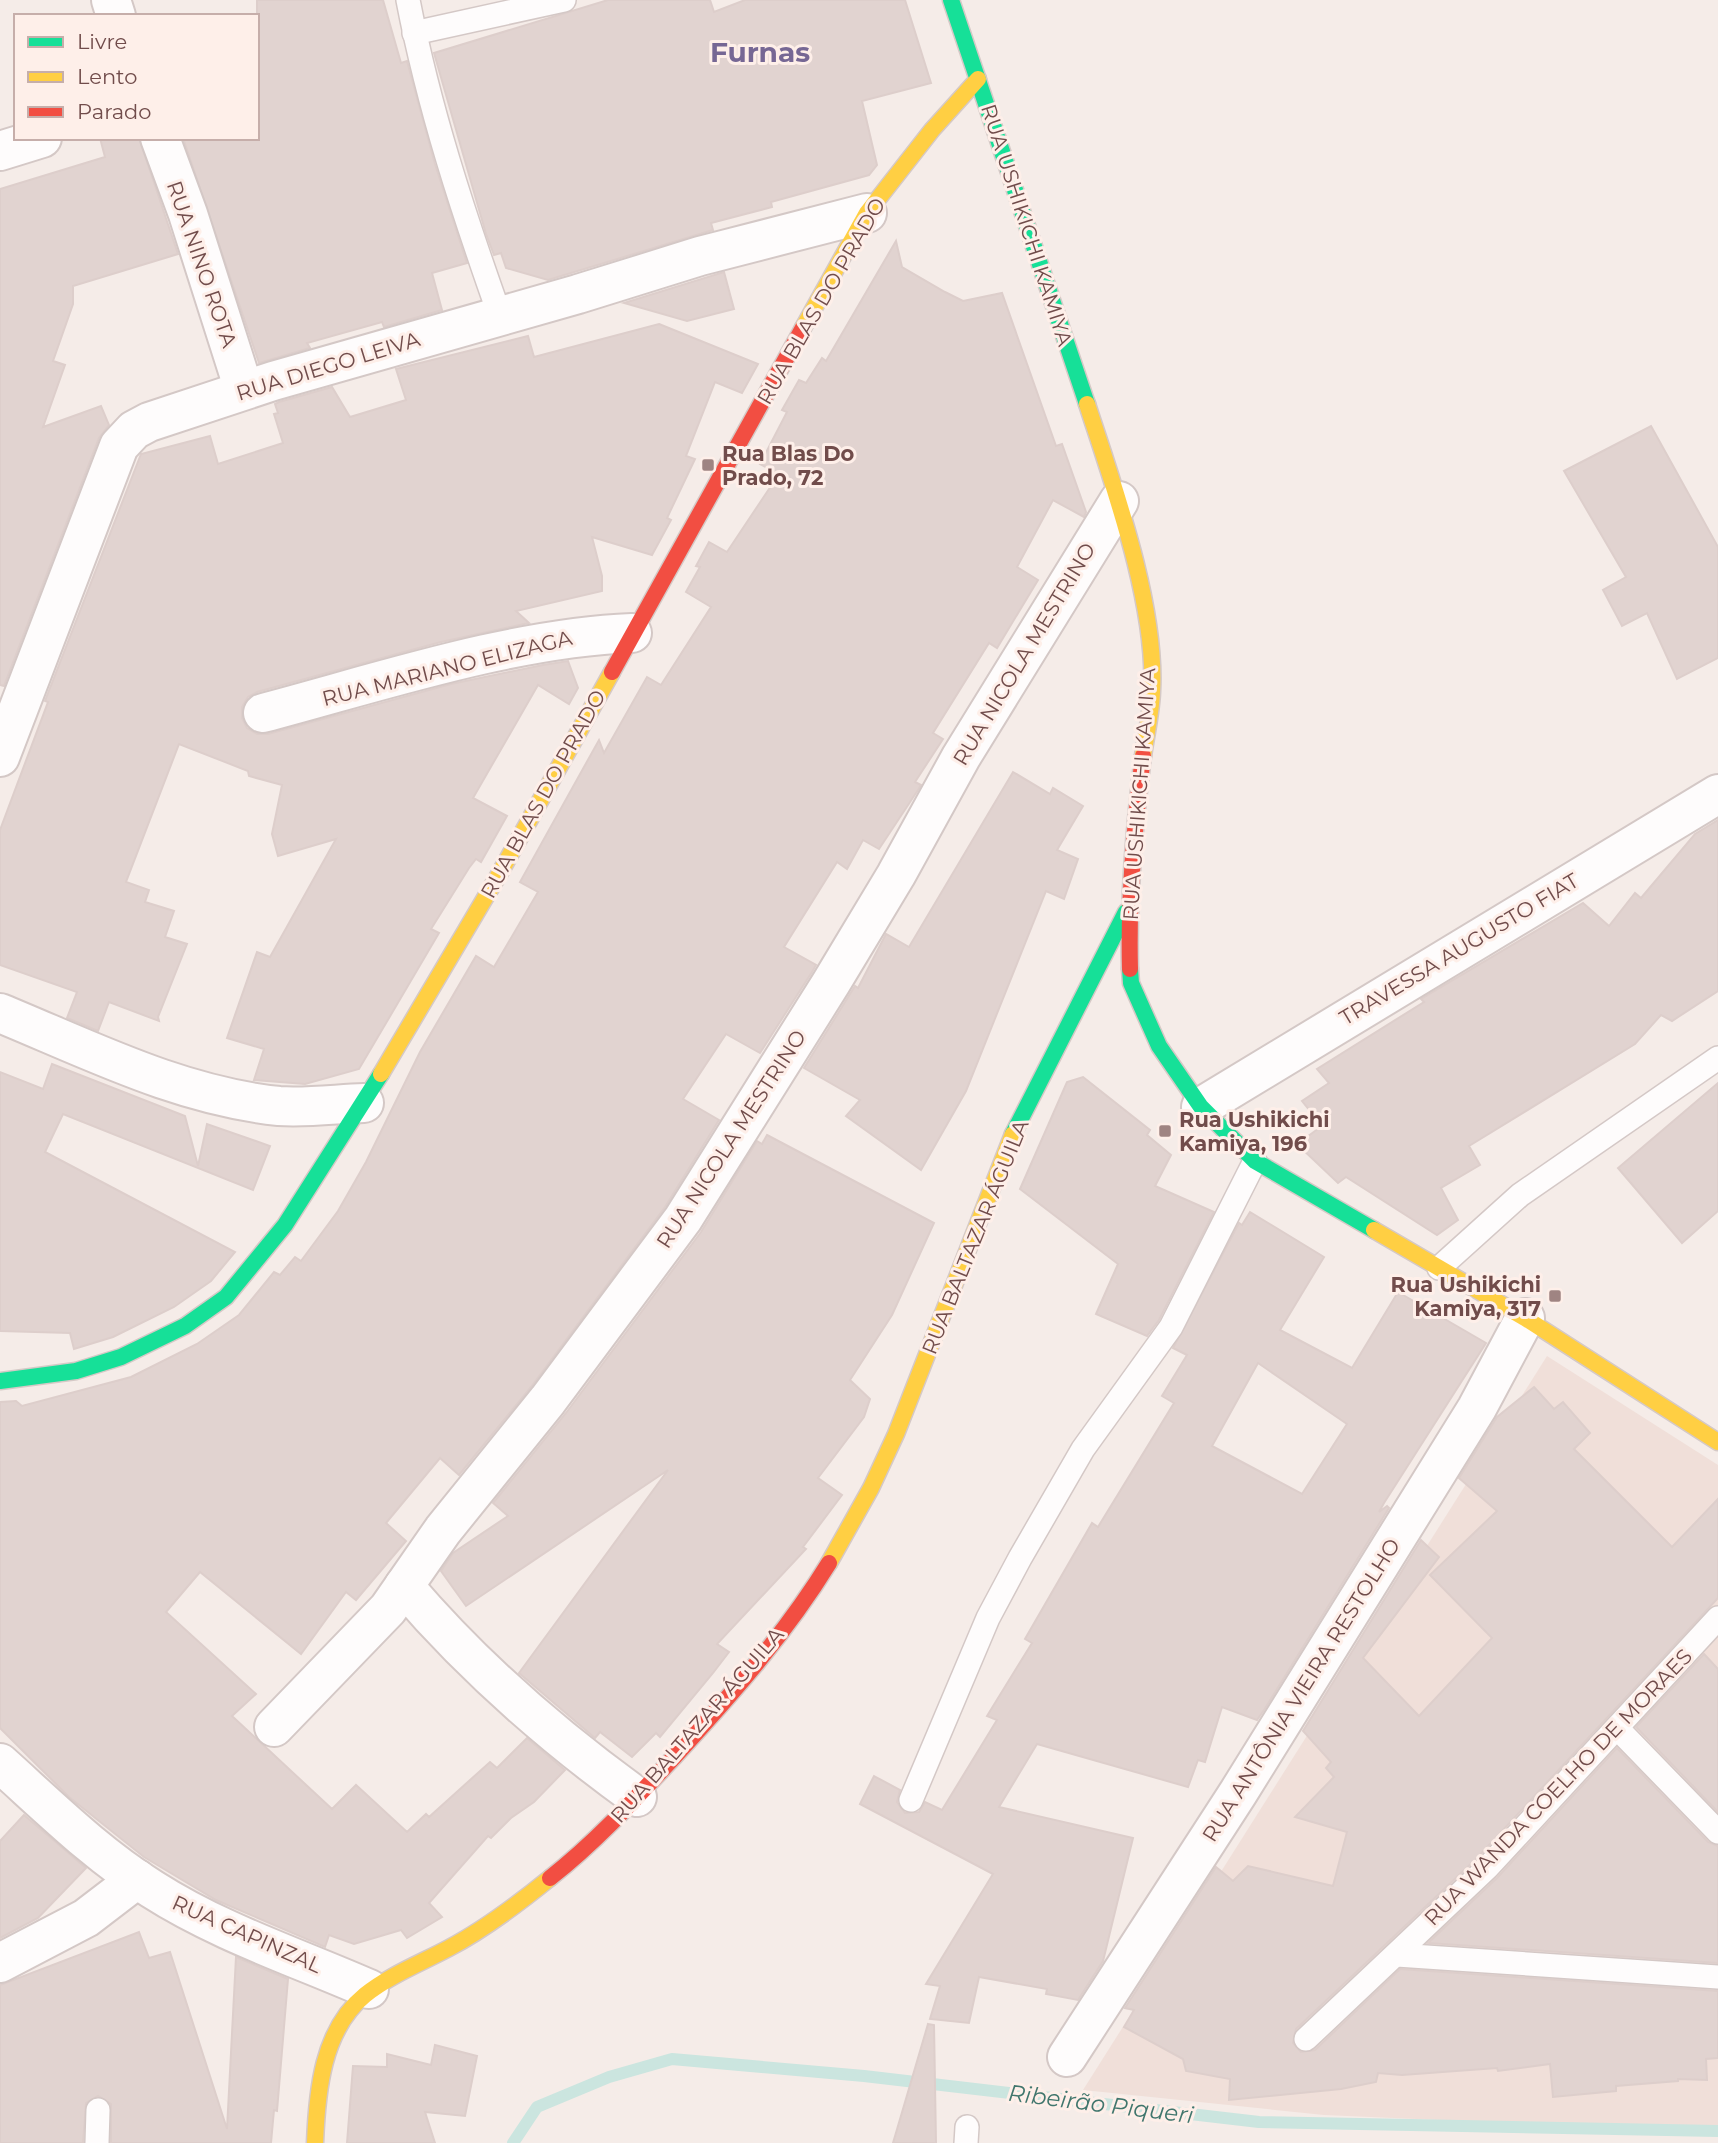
<svg xmlns="http://www.w3.org/2000/svg" width="1718" height="2143" font-family="Montserrat,sans-serif">
<style>
.residential{fill:#f0dfd9}
.lines{fill:none;stroke-linecap:round;stroke-linejoin:round}
.stream{stroke:#cbe5df;stroke-width:12}
.building{fill:#e1d3d0;stroke:#ddcecb;stroke-width:2;fill-rule:evenodd}
.lane-casing{stroke:#d4c8c6;stroke-width:26}
.street-casing{stroke:#d4c8c6;stroke-width:42}
.fast-casing{stroke:#d5c9c6;stroke-width:19}
.slow-casing{stroke:#d5c9c6;stroke-width:19}
.jam-casing{stroke:#d5c9c6;stroke-width:19}
.lane{stroke:#fefcfc;stroke-width:23}
.street{stroke:#fefcfc;stroke-width:38}
.fast{stroke:#16e098;stroke-width:16}
.slow{stroke:#ffcf43;stroke-width:16}
.jam{stroke:#f24e42;stroke-width:16}
.poi-dot{fill:#9f8482;stroke:#feefe9;stroke-width:2.5}
.labels{text-anchor:middle;dominant-baseline:central;stroke-width:6;stroke-linejoin:round;paint-order:stroke}
.street-label{font-size:21px;fill:#714c4b;stroke:#feefe9}
.poi-label{font-size:21px;font-weight:bold;fill:#714c4b;stroke:#feefe9;text-anchor:start}
.water-label{font-size:23px;font-style:italic;fill:#40766d;stroke:#feefe9}
.district-label{font-size:28px;font-weight:bold;fill:#766794;stroke:#feefe9}
</style>
<rect width="100%" height="100%" fill="#f5ece8"/>
<path class="residential" d="M1547 1356 1718 1465V2132L1324 2115 1083 2090Z"/>
<g class="lines">
<path class="stream" d="M513 2143 537 2107 609 2077 672 2059 864 2076 1259 2122 1718 2131"/>
</g>
<g class="building">
<path d="M257 0H383L401 63 407 61 435 164 467 263 432 273 442 310 384 327 382 322 307 343 310 348 259 363 183 138H257Z"/>
<path d="M608 0H710L714 12 745 0H905L931 83 862 101 877 165 869 175 771 202 772 207 711 223 713 230 548 280 506 268 501 253 494 255 486 234 434 53Z"/>
<path d="M100 138H139L178 254 73 286V304L53 361 65 365 43 427 101 406 109 425 99 438 4 686 0 685V189L105 157Z"/>
<path d="M896 241 902 267 945 292 963 301 1002 293 1056 446 1062 444 1086 512 1084 517 1053 500 1017 567 1038 580 997 648 989 643 933 733 943 739 915 782 921 785 918 790 879 849 863 840 847 869 837 862 784 947 816 965 812 972 760 1053 726 1034 683 1099 719 1120 665 1207 531 1387 459 1475 440 1458 386 1523 406 1541 356 1600 346 1592 301 1654 200 1572 166 1612 256 1694 232 1716 332 1809 356 1785 407 1832 426 1814 429 1817 490 1762 497 1768 527 1738 565 1770 534 1802 511 1818 491 1838 488 1836 429 1903 442 1917 407 1938 401 1930 354 1944 329 1935 325 1947 216 1900 144 1857 69 1797 0 1728V1402L16 1401 22 1406 131 1377 197 1344 239 1315 274 1272 280 1275 295 1257 301 1261 338 1211 366 1162 420 1052 476 956 494 967 538 892 520 882 599 740 604 753 647 677 661 685 711 607 686 592 700 567 696 566 709 542 727 552 779 474 760 464 787 412 782 410 799 380 806 383 822 358 826 361Z"/>
<path d="M724 272 734 309 687 321 624 303Z"/>
<path d="M659 324 758 364 742 393 715 382 686 456 695 459 667 518 671 520 652 555 592 537 602 576V591L516 611 529 623 441 642 257 692 248 697 242 707V718L247 728 257 734H268L451 684 543 665 568 661 578 688 569 704 538 685 473 798 507 816 481 862 476 859 469 868 431 929 439 933 359 1069 305 1084 254 1080 264 1049 227 1038 257 952 270 957 336 839 278 856 272 834 282 785 249 776 248 771 179 744 126 882 149 890 145 902 174 911 165 937 187 944 158 1017 159 1021 109 1002 98 1031 67 1018 77 992 0 965V830L48 702 45 701 141 454 210 436 218 464 283 443 274 414 278 413 275 404 279 402 332 387 350 417 406 400 396 369 528 336 534 357Z"/>
<path d="M1651 426 1718 547V658L1677 679 1647 613 1622 626 1603 590 1626 577 1564 471Z"/>
<path d="M1013 772 1050 794 1053 788 1083 806 1057 850 1078 859 1064 899 1046 891 966 1091 921 1170 846 1116 860 1100 804 1068 855 986 858 988 886 934 909 947Z"/>
<path d="M1718 820V991L1672 1021 1661 1015 1635 1044 1469 1146 1480 1165 1441 1188 1458 1220 1437 1235 1346 1177 1338 1183 1297 1144 1322 1126 1302 1101 1329 1083 1317 1069 1424 1002 1421 999 1583 903 1609 926 1635 893 1641 898 1695 834Z"/>
<path d="M52 1064 185 1116 198 1166 207 1124 270 1146 253 1190 63 1114 45 1152 235 1252 211 1281 174 1307 113 1337 74 1349 70 1333 0 1331V1072L43 1089Z"/>
<path d="M1083 1077 1150 1130 1147 1135 1171 1155 1155 1186 1214 1212 1159 1320 1147 1336 1096 1314 1118 1264 1020 1189 1067 1082Z"/>
<path d="M1718 1083V1211L1682 1243 1618 1168Z"/>
<path d="M767 1135 934 1223 892 1315 850 1380 870 1399 864 1417 818 1478 842 1495 803 1547 806 1549 717 1644 729 1652 713 1673 660 1737 656 1733 632 1757 600 1732 595 1738 519 1673 668 1470 466 1606 441 1571 453 1553 508 1516 493 1503 566 1413 701 1232 757 1141 762 1144Z"/>
<path d="M1250 1212 1324 1257 1280 1330 1352 1368 1398 1292 1486 1343 1384 1503 1379 1512 1387 1506 1389 1508 1264 1710 1257 1720 1222 1707 1205 1762 1198 1760 1188 1787 1037 1744 999 1807 1133 1838 1103 1961 1078 2000 1046 1994 1047 1989 979 1977 969 2023 930 2019 940 1986 926 1984 993 1874 860 1804 874 1776 900 1790 897 1802 905 1813 919 1812 925 1802 942 1810 997 1720 987 1716 1032 1643 1025 1639 1092 1523 1098 1527 1174 1403 1162 1396 1187 1355 1173 1348 1239 1223 1242 1225ZM1258 1363 1347 1424 1302 1494 1212 1446Z"/>
<path d="M1534 1387 1554 1409 1563 1402 1590 1433 1574 1449 1672 1547 1718 1499V1598L1477 1858 1296 2029 1293 2043 1301 2052 1315 2050 1400 1969 1718 1991V2058L1706 2059 1707 2080 1678 2079V2081L1616 2086V2091L1553 2097 1550 2064 1498 2071 1497 2068 1402 2075 1378 2073 1376 2082 1341 2089 1229 2100 1230 2079 1186 2071 1183 2059 1124 2027 1134 2010 1125 2008 1216 1867 1233 1881 1248 1866 1333 1886 1347 1832 1295 1817 1334 1777 1326 1768 1331 1762 1303 1731 1421 1540 1439 1557 1363 1658 1419 1716 1492 1638 1430 1575 1497 1511 1459 1478 1497 1417Z"/>
<path d="M1704 1654 1718 1669V1812L1636 1727Z"/>
<path d="M1617 1748 1708 1842 1718 1846V1963L1428 1943 1497 1878Z"/>
<path d="M24 1815 86 1868 38 1918 0 1938V1841Z"/>
<path d="M139 1932 149 1958 170 1952 227 2129 236 1957 288 1979 277 2111 274 2110 271 2143H111V2104L98 2096 86 2103 83 2143H0V1985Z"/>
<path d="M928 2024 934 2025 936 2143H893Z"/>
<path d="M435 2045 477 2056 465 2116 425 2112 435 2143H347L353 2066 387 2067V2054L431 2065Z"/>
</g>
<g class="lines">
<defs>
<g id="lane">
<path d="M408 0C429 109 463 212 500 316"/>
<path d="M414 33 564 0"/>
<path d="M1439 1268 1520 1195 1718 1058"/>
<path d="M1618 1729 1718 1832"/>
<path d="M911 1800 988 1618 1020 1558 1083 1449 1171 1327 1255 1161"/>
<path d="M1397 1955 1718 1977"/>
<path d="M1306 2039 1487 1868 1718 1618"/>
<path d="M97 2143 98 2110"/>
<path d="M966 2143 967 2127"/>
</g>
<g id="street">
<path d="M111 0 116 16"/>
<path d="M160 138 188 214 244 390"/>
<path d="M0 151 42 138"/>
<path d="M263 713C380 682 511 638 632 633"/>
<path d="M0 757 119 446 134 430 149 422 273 381 578 294 700 256 867 213"/>
<path d="M0 1013C90 1050 180 1096 279 1106 306 1108 336 1104 364 1103"/>
<path d="M1201 1107 1718 794"/>
<path d="M404 1586C473 1667 551 1735 637 1797"/>
<path d="M274 1727 388 1609 443 1530 548 1400 683 1219 831 983 896 875 961 757 1119 501"/>
<path d="M0 1763C49 1807 96 1854 152 1889 219 1932 296 1957 369 1989"/>
<path d="M0 1963 86 1918 137 1879"/>
<path d="M1067 2057 1238 1793 1477 1408 1525 1318"/>
</g>
<g id="fast">
<path d="M951 0 1087 404"/>
<path d="M1130 969 1131 983 1159 1046 1201 1107 1255 1161 1374 1230"/>
<path d="M1013 1134 1126 912"/>
<path d="M0 1381 76 1371 121 1357 185 1326 226 1297 285 1225 381 1074"/>
</g>
<g id="slow">
<path d="M803 328 867 213 932 130 978 79"/>
<path d="M1087 404C1114 487 1157 606 1152 692 1151 714 1146 735 1143 756"/>
<path d="M381 1074 501 871 612 672"/>
<path d="M1374 1230 1525 1318 1718 1442"/>
<path d="M829 1563 871 1488 896 1434 1013 1134"/>
<path d="M315 2143C317 2092 322 2030 365 1995 390 1975 421 1963 449 1948 485 1929 518 1904 550 1878"/>
</g>
<g id="jam">
<path d="M612 672 803 328"/>
<path d="M1130 969C1128 897 1134 828 1143 756"/>
<path d="M550 1878C597 1841 636 1798 676 1755 732 1694 786 1633 829 1563"/>
</g>
</defs>
<use href="#lane" class="lane-casing"/>
<use href="#street" class="street-casing"/>
<use href="#fast" class="fast-casing"/>
<use href="#slow" class="slow-casing"/>
<use href="#jam" class="jam-casing"/>
<use href="#lane" class="lane"/>
<use href="#street" class="street"/>
<use href="#fast" class="fast"/>
<use href="#slow" class="slow"/>
<use href="#jam" class="jam"/>
</g>
<g class="poi-dot">
<rect x="701" y="458" width="14" height="14" rx="3.5"/>
<rect x="1158" y="1124" width="14" height="14" rx="3.5"/>
<rect x="1548" y="1289" width="14" height="14" rx="3.5"/>
</g>
<g class="labels">
<g class="street-label">
<text transform="translate(1027 225) rotate(72)">RUA USHIKICHI KAMIYA</text>
<text transform="translate(202 264) rotate(71)">RUA NINO ROTA</text>
<text transform="translate(821 301) rotate(-60)">RUA BLAS DO PRADO</text>
<text transform="translate(328 366) rotate(-17)">RUA DIEGO LEIVA</text>
<text transform="translate(1024 654) rotate(-59)">RUA NICOLA MESTRINO</text>
<text transform="translate(447 668) rotate(-14)">RUA MARIANO ELIZAGA</text>
<text transform="translate(543 794) rotate(-61)">RUA BLAS DO PRADO</text>
<text transform="translate(1139 794) rotate(-86)">RUA USHIKICHI KAMIYA</text>
<text transform="translate(1459 949) rotate(-31)">TRAVESSA AUGUSTO FIAT</text>
<text transform="translate(731 1139) rotate(-57)">RUA NICOLA MESTRINO</text>
<text transform="translate(975 1237) rotate(-68)">RUA BALTAZAR ÁGUILA</text>
<text transform="translate(1301 1690) rotate(-58)">RUA ANTÔNIA VIEIRA RESTOLHO</text>
<text transform="translate(697 1725) rotate(-49)">RUA BALTAZAR ÁGUILA</text>
<text transform="translate(1558 1787) rotate(-46)">RUA WANDA COELHO DE MORAES</text>
<text transform="translate(247 1934) rotate(24)">RUA CAPINZAL</text>
</g>
<g class="poi-label">
<text x="722" y="453">Rua Blas Do<tspan x="722" dy="24">Prado, 72</tspan></text>
<text x="1179" y="1119">Rua Ushikichi<tspan x="1179" dy="24">Kamiya, 196</tspan></text>
<text x="1541" y="1284" text-anchor="end">Rua Ushikichi<tspan x="1541" dy="24">Kamiya, 317</tspan></text>
</g>
<g class="water-label">
<text transform="translate(1101 2104) rotate(7)">Ribeirão Piqueri</text>
</g>
<g class="district-label">
<text x="760" y="52">Furnas</text>
</g>
</g>
<rect x="14" y="14" width="245" height="126" fill="#feefe9" stroke="#c6aeaa" stroke-width="2"/>
<rect x="28" y="37" width="35" height="10" fill="#16e098" stroke="#c6aeaa" stroke-width="2"/>
<text x="77" y="49" font-size="21" fill="#714c4b">Livre</text>
<rect x="28" y="72" width="35" height="10" fill="#ffcf43" stroke="#c6aeaa" stroke-width="2"/>
<text x="77" y="84" font-size="21" fill="#714c4b">Lento</text>
<rect x="28" y="107" width="35" height="10" fill="#f24e42" stroke="#c6aeaa" stroke-width="2"/>
<text x="77" y="119" font-size="21" fill="#714c4b">Parado</text>
</svg>
